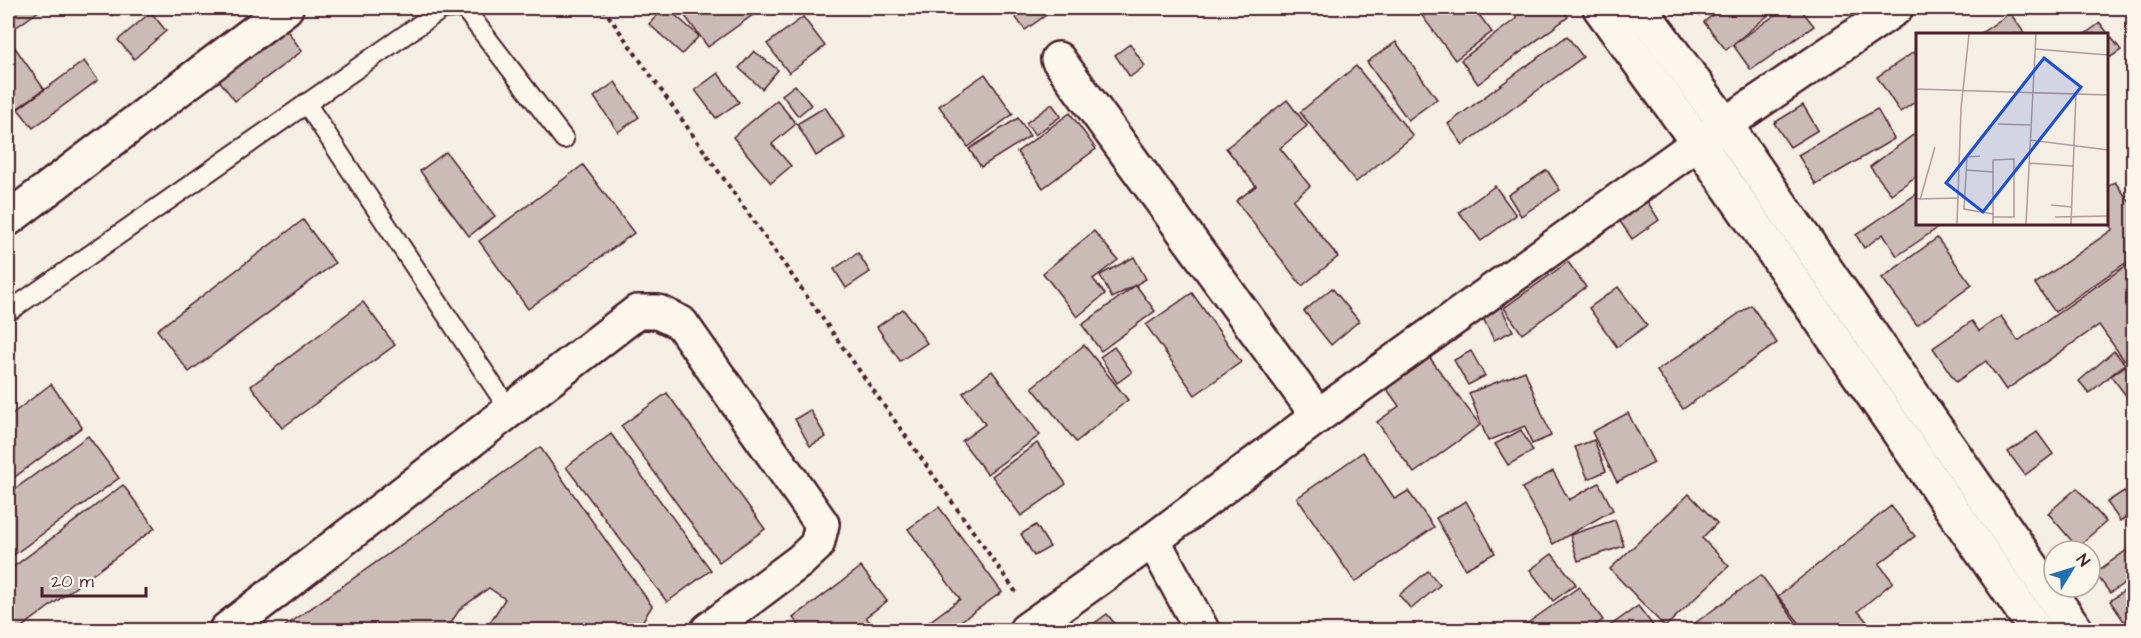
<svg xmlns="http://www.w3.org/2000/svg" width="2141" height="638" font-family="'Architects Daughter',sans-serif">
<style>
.building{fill:#cabbb6;stroke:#4a1f2b;stroke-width:1.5}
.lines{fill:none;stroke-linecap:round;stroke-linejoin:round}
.service-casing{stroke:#4a1f2b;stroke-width:22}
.minor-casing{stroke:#4a1f2b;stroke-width:38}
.secondary-casing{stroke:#4a1f2b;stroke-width:38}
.path{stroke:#4a1f2b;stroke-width:4;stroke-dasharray:4.5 4.5;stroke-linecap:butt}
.service{stroke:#fbf7ec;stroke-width:18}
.minor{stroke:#fbf7ec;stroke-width:33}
.secondary{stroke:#fbf7ec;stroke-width:33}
.inset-road{fill:none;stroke:#b09b9a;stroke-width:1.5}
.view{fill:#1d4ed8;fill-opacity:0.15;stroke:#1d4ed8;stroke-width:3}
.inset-edge{fill:none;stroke:#4a1f2b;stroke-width:3}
</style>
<rect width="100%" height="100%" fill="#f4eee4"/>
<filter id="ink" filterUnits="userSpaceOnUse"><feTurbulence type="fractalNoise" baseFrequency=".0167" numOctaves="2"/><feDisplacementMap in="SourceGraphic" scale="12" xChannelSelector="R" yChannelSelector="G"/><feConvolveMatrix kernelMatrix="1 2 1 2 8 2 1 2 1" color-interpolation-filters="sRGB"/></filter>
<g filter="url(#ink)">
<g class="building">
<path d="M8 8H43L8 33Z"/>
<path d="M104 8H122L111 16Z"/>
<path d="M664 8H667L699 36 682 54 649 24Z"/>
<path d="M679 8H749L754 14 708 47Z"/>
<path d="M1015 8H1056L1025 30 1011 11Z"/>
<path d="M1420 8H1474L1492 32 1455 60 1417 9Z"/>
<path d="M1508 8H1562L1568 17 1478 84 1461 60 1517 18Z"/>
<path d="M1693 8H1712L1700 16Z"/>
<path d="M1721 8H1777L1726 50 1704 22Z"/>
<path d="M1785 8H1800L1814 26 1751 70 1733 45Z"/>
<path d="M151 12 166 31 134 59 118 40Z"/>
<path d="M2010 13 2025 34H1980Z"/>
<path d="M803 17 825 46 789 73 767 44Z"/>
<path d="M2100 23 2121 50 2106 60V34H2085Z"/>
<path d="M286 29 302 51 235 101 218 79Z"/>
<path d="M1567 36 1583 57 1463 145 1448 124Z"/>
<path d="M9 39 44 89 18 108 8 94Z"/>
<path d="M1396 42 1437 99 1408 120 1367 62Z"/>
<path d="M1130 44 1145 66 1130 77 1115 55Z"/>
<path d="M754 51 778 70 762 89 739 68Z"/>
<path d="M1914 52 1918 57V100L1900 112 1877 77Z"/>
<path d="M84 61 98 80 33 128 18 109Z"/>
<path d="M1356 66 1413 136 1356 182 1300 112Z"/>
<path d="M718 73 739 102 716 118 695 90Z"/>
<path d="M985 74 1013 114 968 147 939 106Z"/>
<path d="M615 82 639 117 618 132 594 97Z"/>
<path d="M795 85 811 105 798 116 782 95Z"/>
<path d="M777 100 796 124 772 144 791 166 771 183 733 137Z"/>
<path d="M1287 100 1307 126 1280 148 1310 186 1293 200 1338 257 1302 286 1236 201 1256 186 1226 148Z"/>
<path d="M1052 104 1061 116 1035 135 1026 123Z"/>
<path d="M1803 105 1818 130 1790 147 1774 123Z"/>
<path d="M825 107 845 138 816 156 797 124Z"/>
<path d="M1877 109 1894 139 1816 185 1798 155Z"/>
<path d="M1070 113 1096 149 1043 188 1017 152Z"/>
<path d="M1018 118 1030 136 981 167 969 149Z"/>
<path d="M1913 135 1918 141V175L1891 194 1870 167Z"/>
<path d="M446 152 495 216 469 236 420 171Z"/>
<path d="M583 165 634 233 528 309 479 241Z"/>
<path d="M1547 170 1560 190 1521 216 1508 195Z"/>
<path d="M2115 182 2134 208V257L2055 312 2035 284 2113 229 2106 220V188Z"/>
<path d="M1495 186 1516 215 1481 241 1459 212Z"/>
<path d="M1918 193V224H1941L1942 225 1897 256 1883 234 1864 248 1856 235Z"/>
<path d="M1645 198 1659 220 1632 239 1617 217Z"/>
<path d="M303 220 335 263 189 372 157 330Z"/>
<path d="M1094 231 1118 260 1093 279 1105 294 1077 317 1043 273Z"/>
<path d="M1937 238 1972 285 1917 325 1882 278Z"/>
<path d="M858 253 870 272 846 288 834 269Z"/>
<path d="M1134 257 1146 279 1112 298 1100 275Z"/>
<path d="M2134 260V353L2124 360 2099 325 2006 390 1986 361 1956 382 1933 348 1972 321 1979 331 2001 316 2018 341Z"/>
<path d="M1568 262 1586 287 1522 334 1504 308Z"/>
<path d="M1136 285 1155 311 1101 351 1082 325Z"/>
<path d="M1618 287 1647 325 1617 347 1589 308Z"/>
<path d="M1332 288 1359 321 1331 345 1304 311Z"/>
<path d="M1192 293 1241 362 1195 395 1146 325Z"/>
<path d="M363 302 395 345 282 428 251 386Z"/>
<path d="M1500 305 1513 331 1494 340 1481 314Z"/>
<path d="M1751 305 1777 343 1683 409 1657 371Z"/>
<path d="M903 309 927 343 900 361 877 327Z"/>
<path d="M1084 345 1128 400 1076 442 1032 387Z"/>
<path d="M1114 347 1132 372 1117 383 1100 357Z"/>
<path d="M1471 351 1485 376 1468 385 1454 360Z"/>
<path d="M2114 351 2125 364 2089 393 2079 381Z"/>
<path d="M1427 354 1480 425 1414 473 1377 422 1399 406 1384 385Z"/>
<path d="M2134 360V406L2111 376Z"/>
<path d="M992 371 1040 435 987 474 962 441 985 424 963 393Z"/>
<path d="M1525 371 1551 436 1532 444 1525 426 1488 441 1469 393Z"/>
<path d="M51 384 82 427 8 482V417Z"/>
<path d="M667 393 765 529 719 562 621 426Z"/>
<path d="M810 410 826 437 810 446 795 419Z"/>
<path d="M1628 413 1654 463 1617 482 1592 432Z"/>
<path d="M1521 430 1533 451 1508 465 1495 444Z"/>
<path d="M2037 432 2053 454 2025 475 2008 452Z"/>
<path d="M611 434 711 570 667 602 566 467Z"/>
<path d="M88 436 119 478 8 559V494Z"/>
<path d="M1594 440 1606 471 1588 479 1575 447Z"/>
<path d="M1037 443 1066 484 1021 516 992 476Z"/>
<path d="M540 447 652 606 637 630H538L527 624 518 630H478L491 621 505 599 489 588 460 609 446 630H280Z"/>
<path d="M1363 452 1395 499 1408 491 1434 527 1355 582 1297 498Z"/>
<path d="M1553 471 1569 500 1599 483 1613 510 1553 544 1522 488Z"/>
<path d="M123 485 155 528 18 630H10L8 627V571Z"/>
<path d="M2077 488 2106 522 2077 547 2048 513Z"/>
<path d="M2124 491 2134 505V512L2120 521 2107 502Z"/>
<path d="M1689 494 1717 523 1702 538 1729 566 1665 627 1610 569Z"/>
<path d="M1466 501 1495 553 1465 569 1436 518Z"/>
<path d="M1891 506 1915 536 1879 564 1893 582 1858 611 1874 630H1805L1778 596Z"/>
<path d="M939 507 1002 592 948 630H918L960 599 908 529Z"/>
<path d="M1615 520 1624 546 1578 561 1570 535Z"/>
<path d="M1036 525 1050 547 1034 556 1021 534Z"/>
<path d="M2134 545V576L2110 593 2095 573Z"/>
<path d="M1552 554 1576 584 1553 601 1530 570Z"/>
<path d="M861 567 887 601 866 617 876 630H803L793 618Z"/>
<path d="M1428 571 1440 585 1411 609 1399 595Z"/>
<path d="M1761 575 1799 626 1793 630H1753L1747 624 1738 630H1695L1691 626Z"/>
<path d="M2134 584V630H2130L2110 601Z"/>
<path d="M1579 587 1603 620 1588 630H1520L1519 629Z"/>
<path d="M1638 606 1655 628 1652 630H1604Z"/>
<path d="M1107 614 1120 630H1085Z"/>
</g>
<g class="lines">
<defs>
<g id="service">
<path d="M464 8 564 139"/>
<path d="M306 103 510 411"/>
<path d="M8 312 442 9 456 8"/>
</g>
<g id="minor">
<path d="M1058 59 1318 416"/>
<path d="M8 219 286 8"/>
<path d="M1153 540 1202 630"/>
<path d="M226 630 637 312H658L681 323 822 524 817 545 800 561 708 630"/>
<path d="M1026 630 1153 540 1318 416 1698 143 1896 8"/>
</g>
<g id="secondary">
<path d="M1600 8 1698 143 2036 630"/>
<path d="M1640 8 1725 124 2076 630"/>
</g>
</defs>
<use href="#service" class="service-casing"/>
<use href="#minor" class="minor-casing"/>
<use href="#secondary" class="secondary-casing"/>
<path class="path" d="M603 8 1018 595"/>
<use href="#service" class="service"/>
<use href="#minor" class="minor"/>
<use href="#secondary" class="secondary"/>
</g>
</g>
<g transform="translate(1916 33)">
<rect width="192" height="192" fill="#f4eee4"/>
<path class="inset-road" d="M119 16 192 22M0 56 192 62M82 91 114 92M114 107 192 117M64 123 51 124 48 176 77 181M113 130 157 133M50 137 77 139M0 166 43 165M4 167 19 114M135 172 156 174M139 184 192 183M41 191 45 76 53 1M77 191V127L98 126V184H77M110 191 120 1M155 191 160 60"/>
<path class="view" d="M128 25 165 54 67 179 30 150Z"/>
<rect width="192" height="192" class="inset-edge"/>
</g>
<rect width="2141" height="638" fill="none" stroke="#fbf7ec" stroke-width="30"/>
<rect x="15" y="15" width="2111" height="608" fill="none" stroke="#4a1f2b" stroke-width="2" filter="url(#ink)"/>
<g transform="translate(2072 569) rotate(52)"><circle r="28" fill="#fbf7ec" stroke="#b4a19f" stroke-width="1.5"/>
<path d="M0-4.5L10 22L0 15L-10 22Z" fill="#1f6fb2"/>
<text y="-9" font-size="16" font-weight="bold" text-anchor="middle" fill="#4a1f2b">N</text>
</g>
<path d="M42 587v9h104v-9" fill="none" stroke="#4a1f2b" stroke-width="3"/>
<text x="51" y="587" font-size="18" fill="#4a1f2b" stroke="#fbf7ec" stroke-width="4.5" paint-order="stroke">20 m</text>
</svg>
